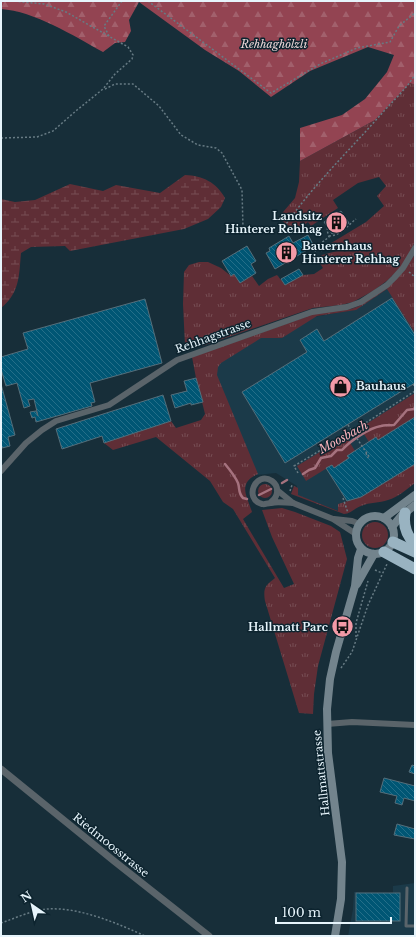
<svg xmlns="http://www.w3.org/2000/svg" width="416" height="937" font-family="'Libre Baskerville',serif">
<style>
.built{fill:#1b3a49}
.grass{fill:url(#grass-tufts)}
.forest{fill:url(#forest-firs)}
.wetland{fill:url(#wetland-marsh)}
.lines{fill:none;stroke-linecap:round;stroke-linejoin:round}
.stream{stroke:#a5727e;stroke-width:2.5}
.building{fill:url(#building-back-hatch);stroke:#556e7a}
.path{stroke:#677b84;stroke-width:1.5;stroke-dasharray:2 2;stroke-linecap:butt}
.service{stroke:#5a646a;stroke-width:3}
.minor{stroke:#5a646a;stroke-width:6}
.tertiary{stroke:#5a646a;stroke-width:7}
.secondary{stroke:#73848d;stroke-width:8}
.motorway{stroke:#99b3c1;stroke-width:11}
.labels{text-anchor:middle;dominant-baseline:central;stroke-width:3;stroke-linejoin:round;paint-order:stroke}
.park-label{font-size:11px;font-style:italic;fill:#efd7d9;stroke:#0d242f}
.poi-label{font-size:11px;font-weight:bold;fill:#e6f4fb;stroke:#0d242f;text-anchor:end}
.street-label{font-size:11px;fill:#e6f4fb;stroke:#0d242f}
.water-label{font-size:12px;font-style:italic;fill:#f5b0b9;stroke:#0d242f}
</style>
<defs>
<pattern id="grass-tufts" width="24" height="20" patternUnits="userSpaceOnUse"><rect width="24" height="20" fill="#5f2e36"/><path d="M3 7l-1-3M5 7V3M7 7l1-3M15 17l-1-3M17 17v-4M19 17l1-3" fill="none" stroke="#764d54"/></pattern>
<pattern id="forest-firs" width="22" height="20" patternUnits="userSpaceOnUse"><rect width="22" height="20" fill="#934452"/><path d="M5 1l3.5 6h-7zM16 11l3.5 6h-7z" fill="#a2606c"/></pattern>
<pattern id="wetland-marsh" width="20" height="14" patternUnits="userSpaceOnUse"><rect width="20" height="14" fill="#5f2e36"/><path d="M1 5h8M5 5V1M11 12h8M15 12V8" fill="none" stroke="#764d54"/></pattern>
<pattern id="building-back-hatch" width="6" height="6" patternUnits="userSpaceOnUse"><rect width="6" height="6" fill="#005674"/><path d="M-1 5l2 2M0 0l6 6M5-1l2 2" fill="none" stroke="#256f89"/></pattern>
</defs>
<rect width="100%" height="100%" fill="#172e39"/>
<g class="built">
<path d="M391 285 415 323V479L364 501 344 513 297 496V486L276 473 247 476 204 364 302 319 354 310Z"/>
<path d="M415 883V936H348L353 909 354 892 393 893V886Z"/>
</g>
<g class="grass">
<path d="M410 83 415 85V242L403 265 388 280 373 291 353 302 341 305 313 308 202 346 200 342 185 346 183 304 184 272 189 265 199 262H208L221 268 231 276 234 274 240 283 252 276 259 286 268 279 277 275 285 285 303 275 314 274 323 268 317 259 322 255 337 251 335 247 324 250 323 248 366 222 384 206 377 196 386 186 379 177 358 183 333 200 338 208 311 226 308 222 296 231 278 218 295 198 299 182 300 161 375 120Z"/>
<path d="M415 254V333L387 289 356 310 317 316 282 338H261L221 363 218 367 217 375 258 474C237 483 247 496 252 512L243 519 284 588 294 584 272 537 262 510 282 508 295 512 331 526 340 532 347 559 318 666 314 694 313 714 299 713 265 601C263 588 265 586 275 578L233 509 223 502 210 481 156 437 113 450 104 443 171 421 176 428 201 420 205 414 196 378 192 357 314 314 351 309 359 306 367 301 404 271Z"/>
<path d="M415 393V417L378 440 369 442 360 428Z"/>
<path d="M346 436 355 451 347 456 349 458 334 468 332 465 306 481 297 466Z"/>
<path d="M415 464V483C407 489 398 497 388 500 379 503 370 502 361 506 355 508 350 514 344 514L291 494 294 486 298 488V495L338 511V504L361 497Z"/>
<circle cx="265" cy="491" r="7"/>
<circle cx="375" cy="535" r="13"/>
</g>
<path class="forest" d="M1 1H415V85L410 83 375 120 300 161V128L342 115 365 99 387 72 394 55 368 47 310 71 271 97 239 71 205 50 139 2 129 20 131 31 125 42 115 43 103 52C74 36 34 11 1 9Z"/>
<path class="wetland" d="M185 175C203 176 216 182 225 198L221 207 208 219 184 229 70 251 65 246 31 247 21 253C19 275 20 293 1 308V199L15 202 35 200 70 184 103 191 116 185 160 193Z"/>
<g class="lines">
<g class="stream">
<path d="M225 464C230 470 235 476 238 483 240 489 238 493 243 498L247 499"/>
<path d="M303 474 309 470 315 468 321 458 331 456 337 450H342C350 441 369 428 381 426 385 425 390 425 394 425L407 410 414 409 415 407"/>
<path d="M282 483 287 480"/>
<path d="M259 495 271 489"/>
</g>
</g>
<g class="building">
<path d="M341 211 349 223 332 234 324 222Z"/>
<path d="M308 235 314 246 275 269 266 253 270 251 269 248 289 236 293 243Z"/>
<path d="M247 246 256 261 251 264 256 273 240 283 234 274 231 276 222 261Z"/>
<path d="M299 269 303 275 285 285 281 279Z"/>
<path d="M392 298 415 335V383L285 463 242 392 307 352 300 340 317 329 324 341Z"/>
<path d="M145 299 162 363 90 383 95 402 91 403 92 406 36 422 35 417 32 418 30 412 36 411 38 416 34 399 28 400 30 406 24 408 17 383 6 386 1 369V357L28 349 23 333Z"/>
<path d="M196 378 203 402 191 405V403L175 408 171 395 187 391 184 381Z"/>
<path d="M1 384 15 435 8 437 10 446 2 448 1 443Z"/>
<path d="M163 395 171 421 104 443 102 436 62 449 56 429Z"/>
<path d="M415 417V464L361 497 347 501 326 468 332 465 334 468 349 458 347 456 376 437 378 440Z"/>
<path d="M412 765 415 766V774L409 772Z"/>
<path d="M384 778 415 786V801L404 798 402 805 395 803 397 796 380 792Z"/>
<path d="M397 824 415 829V839L394 835Z"/>
<rect x="356" y="893" width="44" height="28"/>
</g>
<g class="lines">
<g class="path">
<path d="M148 1 271 93 320 64 357 48 390 42 399 26 415 13"/>
<path d="M109 36 104 26 122 1"/>
<path d="M105 89 115 84H133L159 106 181 135 198 145 216 148 222 153 242 190 243 228"/>
<path d="M1 138 37 137 53 131 77 110 103 89 115 74 132 59 133 55 128 47 66 12 44 4 13 1"/>
<path d="M282 230C311 187 350 150 384 111 392 102 410 85 415 74"/>
<path d="M329 236C340 236 348 225 356 219"/>
<path d="M319 246 323 252"/>
<path d="M313 255 320 244 329 237 327 230 328 227"/>
<path d="M409 272 415 277"/>
<path d="M413 384 415 388"/>
<path d="M348 425 370 458"/>
<path d="M366 453 368 458"/>
<path d="M298 473 294 466 353 431 415 391"/>
<path d="M290 491 292 485"/>
<path d="M343 498 348 513"/>
<path d="M375 570 382 573"/>
<path d="M356 637V623L368 581"/>
<path d="M341 668 352 652 368 605 387 564"/>
<path d="M1 923C16 918 32 910 48 909 79 907 117 923 145 936"/>
</g>
<path class="service" d="M407 888 406 926H415"/>
<g class="minor">
<path d="M1 471 26 443 42 430 56 421 109 405 177 360 312 312 347 307 361 302 387 285 394 278 403 268 415 248"/>
<path d="M277 490 293 503 333 519 356 534"/>
<path d="M271 502C278 497 280 487 272 481 256 470 243 499 262 504 265 505 267 503 271 503 278 501 286 503 293 503"/>
<path d="M334 519 352 521 360 524"/>
<path d="M327 724 352 722 415 725"/>
</g>
<path class="tertiary" d="M1 769 114 861 209 936"/>
<g class="secondary">
<circle cx="375" cy="535" r="19"/>
<path d="M384 518 415 495"/>
<path d="M392 527 401 516 415 505"/>
<path d="M357 584 374 554"/>
<path d="M335 936 341 899 342 862 328 753 327 709 330 679 336 652 355 586 358 558 361 549"/>
</g>
<g class="motorway">
<path d="M405 513C403 525 407 536 415 544"/>
<path d="M393 542 415 552"/>
<path d="M384 552 415 569"/>
</g>
</g>
<defs>
<symbol id="building-disc" viewBox="-11 -11 22 22"><circle r="9.5" fill="#f39aa7" stroke="#0d242f"/><path d="M-4-6H4V6H1V3H-1V6H-4ZM-2.5-4.3h1.7v1.8h-1.7ZM.8-4.3h1.7v1.8H.8ZM-2.5-1h1.7V.8h-1.7ZM.8-1h1.7V.8H.8Z" fill="#111"/></symbol>
<symbol id="shop-disc" viewBox="-11 -11 22 22"><circle r="9.5" fill="#f39aa7" stroke="#0d242f"/><path d="M-5-2.5h2.3a2.7 3.5 0 0 1 5.4 0H5L5.5 6h-11ZM-1.5-2.5h3a1.5 2.3 0 0 0-3 0Z" fill="#111"/></symbol>
<symbol id="bus-disc" viewBox="-11 -11 22 22"><circle r="9.5" fill="#f39aa7" stroke="#0d242f"/><path d="M-5-6H5V4H4V6H2V4H-2V6H-4V4H-5ZM-3.5-4V0h7V-4ZM-3.5 1.2v1.5H-2V1.2ZM2 1.2v1.5H3.5V1.2Z" fill="#111"/></symbol>
</defs>
<g fill-rule="evenodd">
<use href="#building-disc" x="324" y="210" width="25" height="25"/>
<use href="#building-disc" x="274" y="240" width="25" height="25"/>
<use href="#shop-disc" x="328" y="374" width="25" height="25"/>
<use href="#bus-disc" x="330" y="614" width="25" height="25"/>
</g>
<g class="labels">
<g class="park-label">
<text x="274" y="44">Rehhaghölzli</text>
</g>
<g class="poi-label">
<text x="322" y="216">Landsitz<tspan x="322" dy="13">Hinterer Rehhag</tspan></text>
<text x="302" y="246" text-anchor="start">Bauernhaus<tspan x="302" dy="13">Hinterer Rehhag</tspan></text>
<text x="356" y="386" text-anchor="start">Bauhaus</text>
<text x="328" y="627">Hallmatt Parc</text>
</g>
<g class="street-label">
<text transform="translate(213 336) rotate(-20)">Rehhagstrasse</text>
<text transform="translate(321 773) rotate(-96)">Hallmattstrasse</text>
<text transform="translate(111 845) rotate(39)">Riedmoosstrasse</text>
</g>
<g class="water-label">
<text transform="translate(343 437) rotate(-29)">Moosbach</text>
</g>
</g>
<rect width="416" height="937" fill="none" stroke="#e6f4fb" stroke-width="4"/>
<g transform="translate(32 905) rotate(326)" stroke="#0d242f" stroke-width="3" paint-order="stroke">
<path d="M0-3L7 15L0 10L-7 15Z" fill="#e6f4fb"/>
<text y="-6" font-size="11" font-weight="bold" text-anchor="middle" fill="#e6f4fb">N</text>
</g>
<path d="M276 917v6h115v-6" fill="none" stroke="#e6f4fb" stroke-width="2"/>
<text x="282" y="917" font-size="12" fill="#e6f4fb" stroke="#0d242f" stroke-width="3" paint-order="stroke">100 m</text>
</svg>
